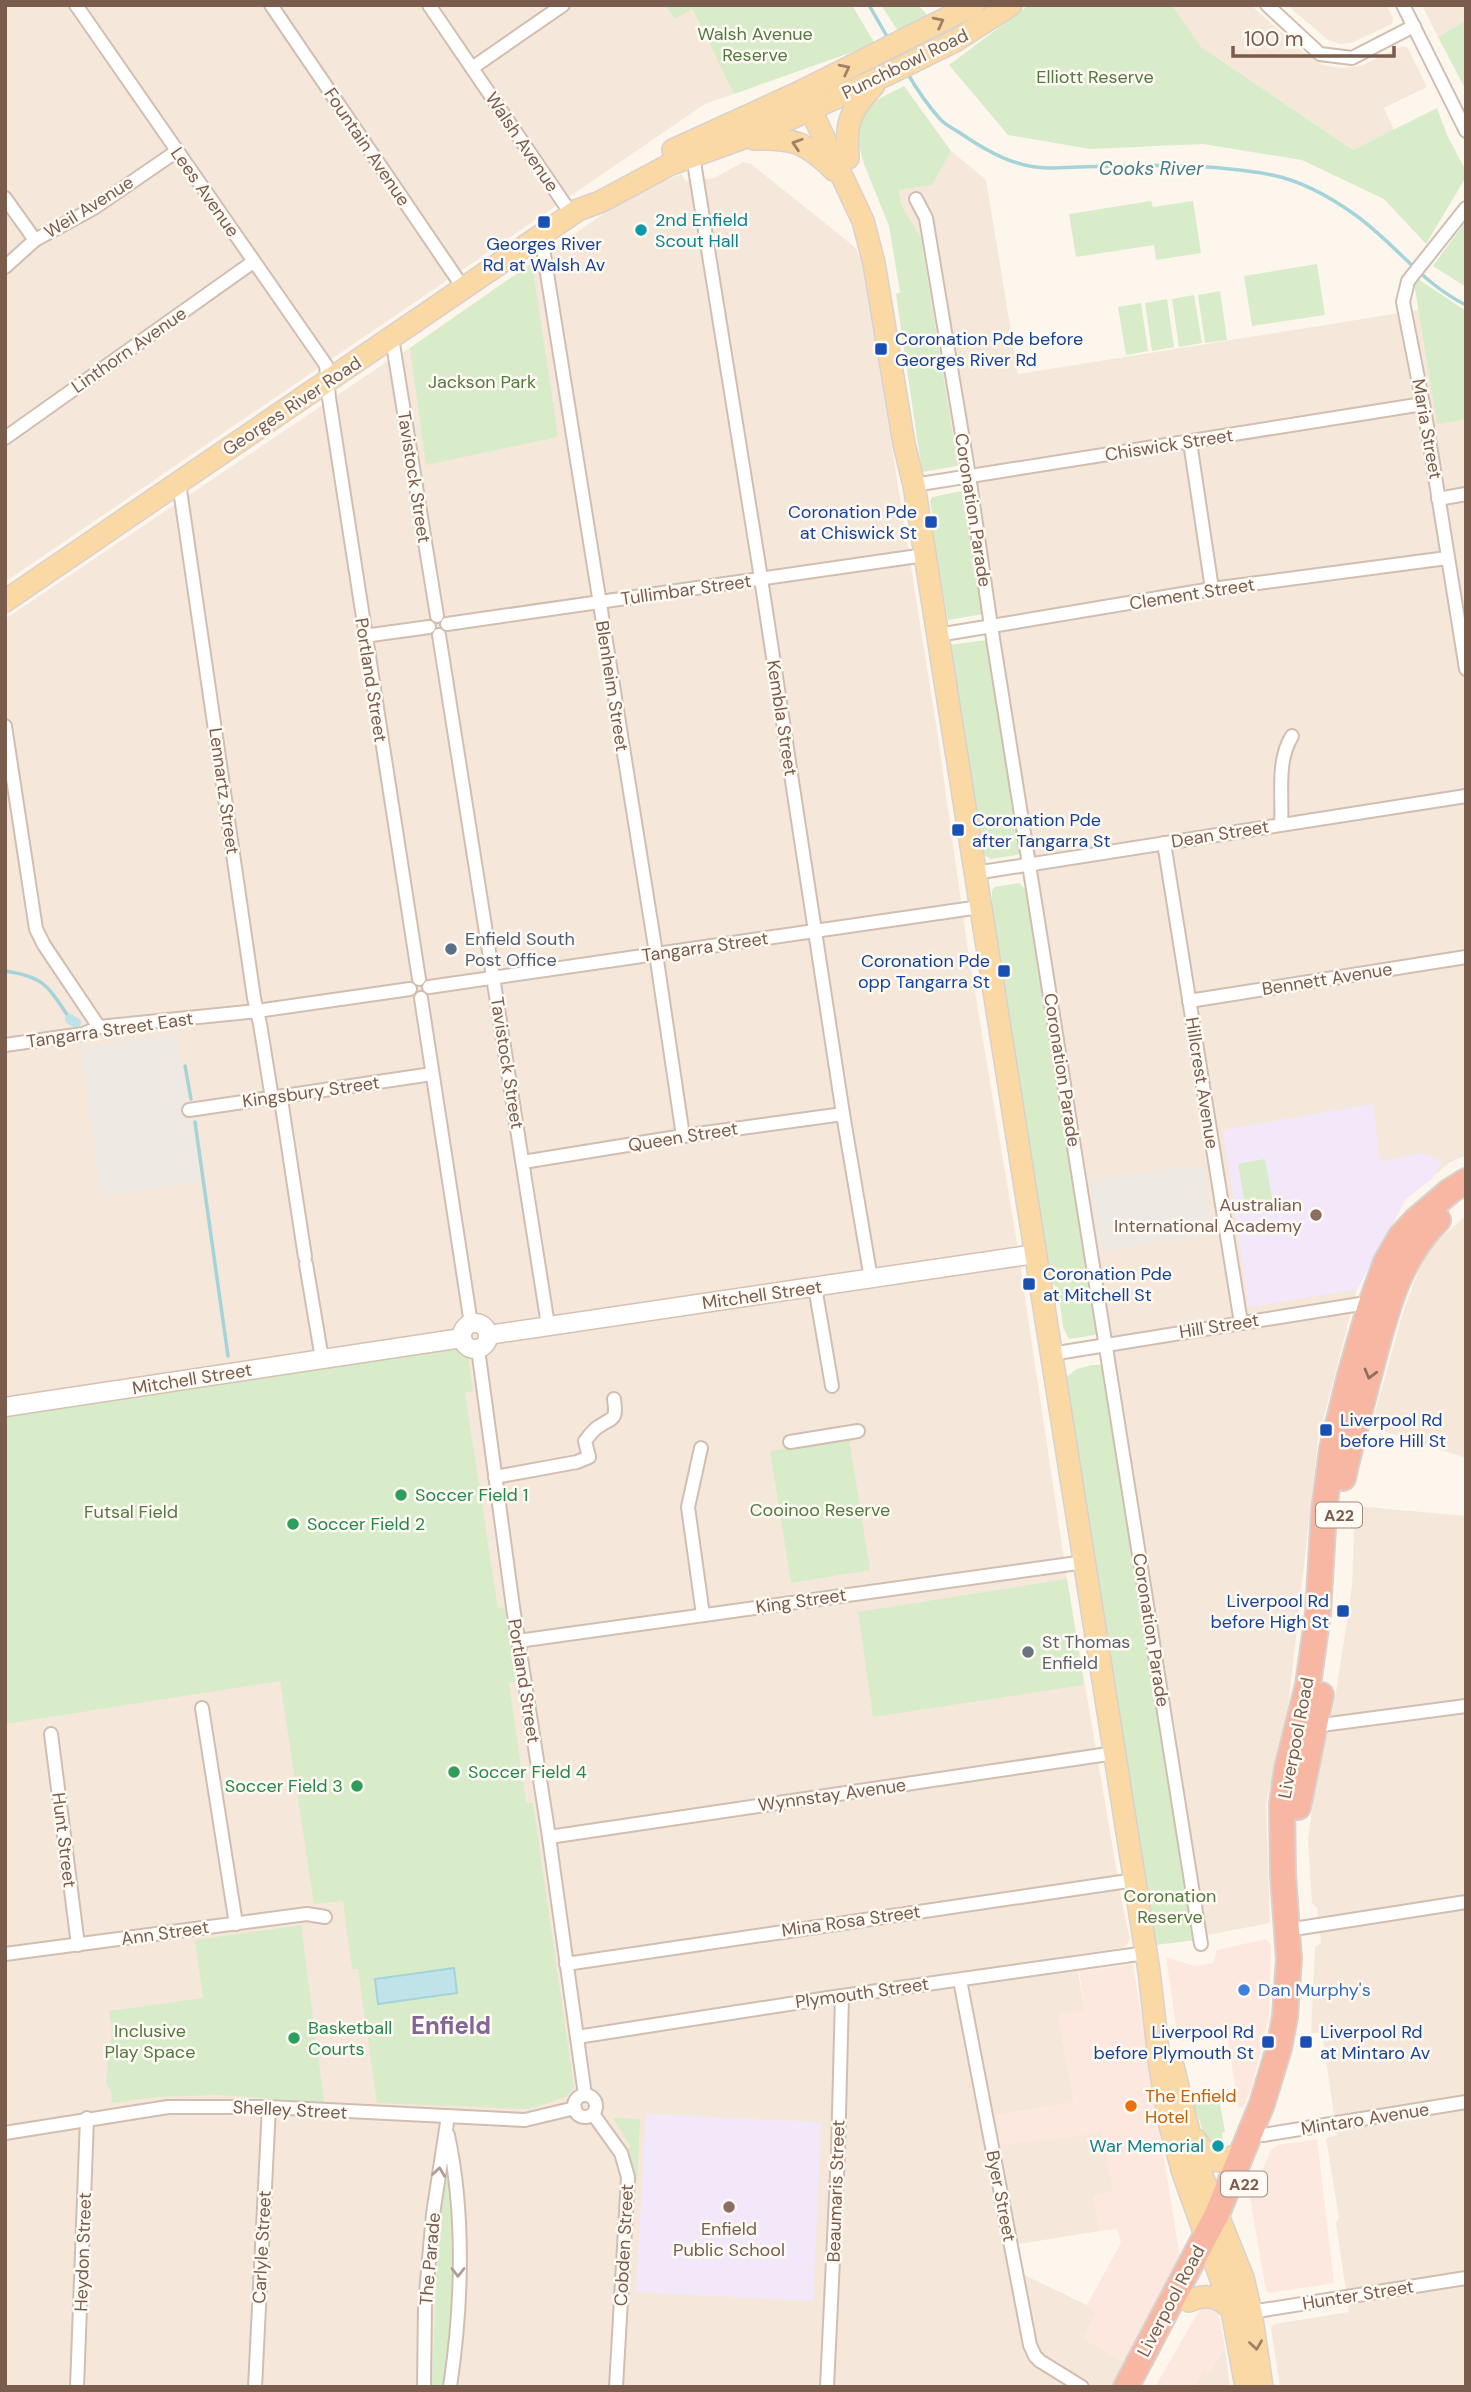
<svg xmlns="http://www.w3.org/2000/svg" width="1471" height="2392" font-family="'DM Sans',sans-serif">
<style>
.residential{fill:#f5e8da}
.commercial{fill:#fde8e0}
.industrial{fill:#efe9e4}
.education{fill:#f3e8fa}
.green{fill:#d8ecc9}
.water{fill:#bfe3e8;stroke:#a5d3da;stroke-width:2}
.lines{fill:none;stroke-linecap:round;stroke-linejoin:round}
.stream{stroke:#a5d3da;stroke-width:3.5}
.canal{stroke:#bfe3e8;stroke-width:10}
.street-casing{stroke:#d1beb0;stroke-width:16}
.secondary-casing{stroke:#d6c0b0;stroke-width:21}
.primary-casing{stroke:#dad1cd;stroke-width:24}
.highway-casing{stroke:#dad1cd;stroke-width:28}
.street{stroke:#fff;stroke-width:12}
.secondary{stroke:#fff;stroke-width:18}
.primary{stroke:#fbd9a5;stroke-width:21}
.highway{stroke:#f7b7a3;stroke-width:24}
.oneway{stroke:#a18267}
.oneway2{stroke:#936e5e}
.oneway3{stroke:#af9d94}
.transit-dot{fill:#1a4fb4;stroke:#fffaf3;stroke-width:2.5}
.culture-dot{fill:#0f9aa8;stroke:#fffaf3;stroke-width:2.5}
.service-dot{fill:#5c6f8a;stroke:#fffaf3;stroke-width:2.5}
.education-dot{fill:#8d6e63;stroke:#fffaf3;stroke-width:2.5}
.leisure-dot{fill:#2e9e5b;stroke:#fffaf3;stroke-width:2.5}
.worship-dot{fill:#6b7280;stroke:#fffaf3;stroke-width:2.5}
.shop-dot{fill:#3f7fe0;stroke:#fffaf3;stroke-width:2.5}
.food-dot{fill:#e8710a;stroke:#fffaf3;stroke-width:2.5}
.labels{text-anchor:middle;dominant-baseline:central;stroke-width:5;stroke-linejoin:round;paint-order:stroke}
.shield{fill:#fffaf3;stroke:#a28b7f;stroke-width:2}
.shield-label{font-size:16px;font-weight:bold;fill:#7a5c4d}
.park-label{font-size:18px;fill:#537a41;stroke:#fffaf3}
.street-label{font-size:18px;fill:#7a5c4d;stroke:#fffaf3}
.culture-label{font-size:18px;fill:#0d838f;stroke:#fffaf3;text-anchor:start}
.transit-label{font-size:18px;fill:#164399;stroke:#fffaf3;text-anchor:start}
.service-label{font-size:18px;fill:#4e5e75;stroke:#fffaf3;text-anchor:start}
.education-label{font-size:18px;fill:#785e54;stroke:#fffaf3;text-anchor:end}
.leisure-label{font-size:18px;fill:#27864d;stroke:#fffaf3;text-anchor:start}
.worship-label{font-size:18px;fill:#5b616d;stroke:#fffaf3;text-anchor:start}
.shop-label{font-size:18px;fill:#366cbe;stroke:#fffaf3;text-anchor:start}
.food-label{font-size:18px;fill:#c56008;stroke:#fffaf3;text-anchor:start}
.water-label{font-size:19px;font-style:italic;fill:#437c86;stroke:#fffaf3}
.district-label{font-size:24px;font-weight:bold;fill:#846695;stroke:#fffaf3}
</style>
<rect width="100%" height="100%" fill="#fdf6ec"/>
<g class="residential">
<path d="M5 5H57L59 8 62 5H665L675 19 691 8 734 94 705 104 5 582Z"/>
<path d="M1172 5H1251L1302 51 1323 65 1342 68 1361 66 1402 46 1407 47 1427 87 1384 108 1394 130 1353 150 1201 47Z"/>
<path d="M1287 5H1386L1393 18 1392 24 1351 43 1340 44 1328 40Z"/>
<path d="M1422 5H1466V20L1438 37Z"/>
<path d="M951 151 986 180 1018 374 1419 310 1437 423 1466 419V1155L1449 1163 1406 1199 1357 1289 1318 1440 1288 1708 1266 1804 1270 1923 1197 1937 921 238 901 204 899 189 932 185Z"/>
<path d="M743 162 751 164 856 248 863 266 937 730 967 944 1016 1237 1067 1579 1122 1902 1130 1939 1125 1947 1075 1955 1085 2011 1059 2015 1074 2103 997 2115 1102 2132 1114 2191 1093 2196 1100 2231 1019 2244 1022 2274 1087 2305 1096 2312 1083 2338 1125 2362 1114 2387H5V619L385 363 410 348 619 203 651 186 682 174 685 181 714 178Z"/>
<path d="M1466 1216V1458L1371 1427 1403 1312 1423 1259 1436 1242Z"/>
<path d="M1355 1506 1466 1516V2387H1280L1271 2328 1274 2324 1349 2312 1336 2223 1339 2218 1326 2138 1337 2135 1322 2033H1311L1315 1947 1321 1943 1317 1908 1312 1903 1308 1840 1317 1770 1333 1711 1346 1628 1352 1586Z"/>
<path d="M1225 2348 1230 2387H1194L1203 2371 1209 2373Z"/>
</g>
<g class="commercial">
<path d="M1266 1939 1271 1945 1269 2017 1252 2087 1243 2107 1238 2108 1228 2039 1178 2041 1166 1957 1194 1966 1213 1963 1217 1950Z"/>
<path d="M1133 1964 1180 2258 1125 2362 1083 2338 1096 2312 1087 2305 1121 2243 1117 2229 1100 2231 1093 2196 1114 2191 1102 2133 1000 2145 996 2115 1074 2103 1059 2014 1085 2010 1079 1971Z"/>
<path d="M1317 2139 1334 2283 1270 2293 1266 2291 1250 2197 1271 2150 1278 2145Z"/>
<path d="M1204 2302 1218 2309 1225 2348 1209 2373 1203 2371 1194 2387H1155Z"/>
</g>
<g class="industrial">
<path d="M177 1034 201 1181 101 1197 81 1047Z"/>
<path d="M1202 1164 1213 1235 1101 1251 1090 1180Z"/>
</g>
<g class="education">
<path d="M1373 1104 1380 1162 1421 1153 1442 1162 1433 1178 1406 1199 1357 1289 1249 1307 1223 1130Z"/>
<path d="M646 2114 821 2122 813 2301 636 2292Z"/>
</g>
<g class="green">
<path d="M665 5H852L875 44 734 94 692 9 675 19Z"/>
<path d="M881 5H918L928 16 898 31Z"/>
<path d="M1029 5H1172L1201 47 1353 150 1437 108 1447 135 1466 171V177L1426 244 1384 199 1302 160 1203 144 1090 149 1008 135 949 65Z"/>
<path d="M1466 20V90L1438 37Z"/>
<path d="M904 86 951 151 932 185 899 190 901 204 921 238 958 466 922 472 896 294 900 292 889 226 864 164 855 132 865 106Z"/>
<path d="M1151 201 1153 207 1193 201 1201 253 1156 260 1154 245 1076 257 1069 214Z"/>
<path d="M1466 221V287L1433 266Z"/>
<path d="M532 263 558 437 426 465 410 348Z"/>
<path d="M1317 264 1325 315 1252 326 1244 276Z"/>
<path d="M1418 279 1466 311V419L1437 424 1414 283Z"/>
<path d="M1220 291 1227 340 1205 343 1198 295Z"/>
<path d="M1194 295 1202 343 1179 347 1172 299Z"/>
<path d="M1167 299 1174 347 1152 351 1145 303Z"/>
<path d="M1141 303 1148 351 1126 355 1118 307Z"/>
<path d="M962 491 983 614 948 620 932 529 934 526 930 501 932 497Z"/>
<path d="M987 640 1022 851 1017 855 991 859 982 854 949 645Z"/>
<path d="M1019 883 1026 890 1097 1328 1095 1335 1069 1339 1063 1327 1058 1288 1051 1283 992 906V891L994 887Z"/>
<path d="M1265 1159 1273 1204 1246 1209 1238 1164Z"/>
<path d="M455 1348 468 1355 473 1391 465 1393 498 1609 505 1607 516 1682 509 1683 526 1803H533L574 2088 565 2097 529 2109 377 2103 358 1969H352L343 1901 314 1904 280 1681 5 1724V1413Z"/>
<path d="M1092 1365H1103L1197 1940 1155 1945 1065 1378 1077 1369Z"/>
<path d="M849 1438 870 1570 791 1583 770 1451Z"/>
<path d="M1067 1579 1084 1685 873 1717 858 1612Z"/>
<path d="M301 1925 324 2102 217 2095 157 2097 112 2103 111 2092 106 2083 112 2029 109 2011 203 1998 195 1940Z"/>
<path d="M1219 2098 1225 2132 1222 2133C1223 2142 1225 2149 1216 2153L1205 2138 1193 2101Z"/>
<path d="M613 2118 640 2119 637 2187 628 2149 631 2147Z"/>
<path d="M445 2174 452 2178 451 2329 442 2387H432L437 2261Z"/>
</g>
<path class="water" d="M454 1968 457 1993 378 2004 375 1979Z"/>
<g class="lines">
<g class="stream">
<path d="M869 5 889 40"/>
<path d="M906 71C916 88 928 106 941 120 947 126 956 130 963 135 990 153 1015 167 1048 168 1118 166 1204 161 1272 175 1302 181 1330 197 1354 214 1394 242 1421 283 1466 305"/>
<path d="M5 971C46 977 48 987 70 1019"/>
<path d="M185 1066 191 1099"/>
<path d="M195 1122 228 1356"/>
</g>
<path class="canal" d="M70 1019 76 1023"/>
<defs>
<g id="street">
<path d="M76 5 326 365 329 398 419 979"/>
<path d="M271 5 464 289"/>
<path d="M429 5 572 215"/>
<path d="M1267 5 1320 54 1352 58 1414 26"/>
<path d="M1403 5 1466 131"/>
<path d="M472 68 563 5"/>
<path d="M693 156 760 572 843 1114 871 1279"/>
<path d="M5 198 35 240"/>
<path d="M916 199 926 218 969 476 991 626 1201 1944"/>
<path d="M1466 208 1408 281 1403 302 1425 414 1466 669"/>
<path d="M541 236 655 947 683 1136"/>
<path d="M5 267 35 240 94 208 177 151"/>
<path d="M392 338 437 616"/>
<path d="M5 438 253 262"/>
<path d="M1190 442 1212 589"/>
<path d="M179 483 254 998 260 1024 271 1092 273 1098 282 1106 305 1257"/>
<path d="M914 485 1423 404"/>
<path d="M1438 499 1466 494"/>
<path d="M447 624 925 555"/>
<path d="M439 635 548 1325"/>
<path d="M938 635 1212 589 1447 558"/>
<path d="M364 636 429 627"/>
<path d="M5 726 36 929 44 945 99 1027"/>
<path d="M1281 824C1283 795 1276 762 1292 736"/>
<path d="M1164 843 1241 1323"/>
<path d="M975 873 1466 796"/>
<path d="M429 987 980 907"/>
<path d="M421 998 471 1324"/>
<path d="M1189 1001 1466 957"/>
<path d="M5 1045 83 1034 99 1027 257 1011 410 989"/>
<path d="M189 1110 432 1074"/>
<path d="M523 1162 683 1136 843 1114"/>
<path d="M306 1264 322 1359"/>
<path d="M815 1287 832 1386"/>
<path d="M478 1349 513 1607 549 1837 585 2095"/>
<path d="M1051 1354 1360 1304 1373 1306"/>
<path d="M790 1442 858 1431"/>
<path d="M701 1448 688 1507 703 1615"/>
<path d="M495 1477 577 1462 589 1457 585 1441C589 1436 593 1430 598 1427 614 1416 617 1421 614 1399"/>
<path d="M518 1641 1085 1562"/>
<path d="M202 1708 236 1924"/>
<path d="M1314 1726 1466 1706"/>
<path d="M51 1734 78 1945"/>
<path d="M549 1837 1115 1753"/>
<path d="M1300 1928 1466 1902"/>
<path d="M5 1954 307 1914 325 1917"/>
<path d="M566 1964 1135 1880"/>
<path d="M960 1980 1030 2345 1035 2356 1040 2361 1082 2387"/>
<path d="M577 2037 828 1998 1146 1953"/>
<circle cx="585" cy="2106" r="11"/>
<path d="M593 2114 621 2153 628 2177 616 2387"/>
<path d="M5 2133 168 2107H269L525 2120 575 2108"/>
<path d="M448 2135C465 2214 462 2307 450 2387"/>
<path d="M1263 2135 1466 2102"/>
<path d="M1251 2312 1466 2278"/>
<path d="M77 2387 87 2118"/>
<path d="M255 2387 269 2107"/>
<path d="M424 2387 425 2305 433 2214 448 2116"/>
<path d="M827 2387 838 2153 842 1996"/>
</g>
<g id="secondary">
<circle cx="475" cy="1336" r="13"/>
<path d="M488 1335 1035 1254"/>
<path d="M5 1407 462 1338"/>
</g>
<g id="primary">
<path d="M802 91 863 221 874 263 904 444 914 485 1149 1971 1160 2067 1170 2125 1183 2173 1232 2310 1246 2387"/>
<path d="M754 139C794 138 805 142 834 170"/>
<path d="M673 150 802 91 973 5"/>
<path d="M848 158C845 122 850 111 874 85"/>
<path d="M5 601 578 210 600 202 669 165 765 130 888 74 955 41 1011 5"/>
<path d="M1173 2066 1196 2161 1243 2278 1251 2312 1262 2387"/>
<path d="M1196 2140C1211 2165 1216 2165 1241 2153"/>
<path d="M1189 2301C1207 2293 1219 2296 1232 2310"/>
</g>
<g id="highway">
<path d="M1343 1478C1350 1445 1360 1412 1368 1379 1384 1322 1394 1263 1438 1220"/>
<path d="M1298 1807 1321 1695"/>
<path d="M1126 2387 1217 2214 1262 2104 1279 2048 1285 2017 1289 1959 1283 1875 1282 1804 1287 1769 1308 1685 1318 1613 1324 1511 1332 1449 1350 1375 1370 1306 1386 1262 1401 1236 1415 1221 1450 1191 1466 1181"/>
</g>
</defs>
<use href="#street" class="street-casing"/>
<use href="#secondary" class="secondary-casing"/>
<use href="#primary" class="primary-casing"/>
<use href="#highway" class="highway-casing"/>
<use href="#street" class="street"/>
<use href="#secondary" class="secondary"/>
<use href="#primary" class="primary"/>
<use href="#highway" class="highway"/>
</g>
<defs><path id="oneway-chevron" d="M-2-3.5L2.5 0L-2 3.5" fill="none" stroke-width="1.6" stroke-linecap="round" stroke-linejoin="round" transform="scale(1.75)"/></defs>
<g class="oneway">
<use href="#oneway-chevron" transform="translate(939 22) rotate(-27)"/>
<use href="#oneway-chevron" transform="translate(845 69) rotate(-27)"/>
<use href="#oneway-chevron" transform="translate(797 144) rotate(-162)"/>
<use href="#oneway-chevron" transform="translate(1256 2345) rotate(82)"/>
</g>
<use class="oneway2" href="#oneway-chevron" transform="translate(1370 1374) rotate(105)"/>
<g class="oneway3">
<use href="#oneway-chevron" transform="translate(439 2172) rotate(-82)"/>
<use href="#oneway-chevron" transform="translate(458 2272) rotate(90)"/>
</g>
<g class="transit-dot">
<rect x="537" y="215" width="14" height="14" rx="3.5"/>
<rect x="874" y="342" width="14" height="14" rx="3.5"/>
<rect x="924" y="515" width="14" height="14" rx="3.5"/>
<rect x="951" y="823" width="14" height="14" rx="3.5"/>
<rect x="997" y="964" width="14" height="14" rx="3.5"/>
<rect x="1022" y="1277" width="14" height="14" rx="3.5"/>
<rect x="1319" y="1423" width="14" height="14" rx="3.5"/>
<rect x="1336" y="1604" width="14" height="14" rx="3.5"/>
<rect x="1261" y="2035" width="14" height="14" rx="3.5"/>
<rect x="1299" y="2035" width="14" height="14" rx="3.5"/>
</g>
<g class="culture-dot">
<circle cx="641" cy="230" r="7"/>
<circle cx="1218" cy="2146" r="7"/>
</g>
<circle class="service-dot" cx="451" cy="949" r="7"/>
<g class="education-dot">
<circle cx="1316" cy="1215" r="7"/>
<circle cx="729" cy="2207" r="7"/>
</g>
<g class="leisure-dot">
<circle cx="401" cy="1495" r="7"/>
<circle cx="293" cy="1524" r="7"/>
<circle cx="454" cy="1772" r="7"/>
<circle cx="357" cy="1786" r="7"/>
<circle cx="294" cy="2038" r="7"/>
</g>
<circle class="worship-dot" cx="1028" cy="1652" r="7"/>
<circle class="shop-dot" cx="1244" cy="1990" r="7"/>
<circle class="food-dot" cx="1131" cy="2106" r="7"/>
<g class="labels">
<g class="shield">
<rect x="1316" y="1502.5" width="46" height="25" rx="5"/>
<rect x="1221" y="2171.5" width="46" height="25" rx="5"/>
</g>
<g class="shield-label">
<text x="1339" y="1515">A22</text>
<text x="1244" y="2184">A22</text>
</g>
<g class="park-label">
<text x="755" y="34">Walsh Avenue<tspan x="755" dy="21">Reserve</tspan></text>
<text x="1095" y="77">Elliott Reserve</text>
<text x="482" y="382">Jackson Park</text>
<text x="820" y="1510">Cooinoo Reserve</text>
<text x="131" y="1512">Futsal Field</text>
<text x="1170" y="1896">Coronation<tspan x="1170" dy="21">Reserve</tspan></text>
<text x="150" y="2031">Inclusive<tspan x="150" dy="21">Play Space</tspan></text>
</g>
<g class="street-label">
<text transform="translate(905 64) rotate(-26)">Punchbowl Road</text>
<text transform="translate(522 142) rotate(56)">Walsh Avenue</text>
<text transform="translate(367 147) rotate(56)">Fountain Avenue</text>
<text transform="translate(205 192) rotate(55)">Lees Avenue</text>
<text transform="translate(89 207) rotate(-32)">Weil Avenue</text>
<text transform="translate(129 350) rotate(-35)">Linthorn Avenue</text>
<text transform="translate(292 406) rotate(-34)">Georges River Road</text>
<text transform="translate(1427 429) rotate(80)">Maria Street</text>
<text transform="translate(1169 445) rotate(-9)">Chiswick Street</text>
<text transform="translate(414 477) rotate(81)">Tavistock Street</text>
<text transform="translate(973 510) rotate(81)">Coronation Parade</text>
<text transform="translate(686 590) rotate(-8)">Tullimbar Street</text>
<text transform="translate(1192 594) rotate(-9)">Clement Street</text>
<text transform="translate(371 680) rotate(81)">Portland Street</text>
<text transform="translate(612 686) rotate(81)">Blenheim Street</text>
<text transform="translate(782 718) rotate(81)">Kembla Street</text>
<text transform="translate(224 791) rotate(82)">Lennartz Street</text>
<text transform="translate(1220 834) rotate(-9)">Dean Street</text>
<text transform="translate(705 947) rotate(-8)">Tangarra Street</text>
<text transform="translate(1327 979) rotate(-9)">Bennett Avenue</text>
<text transform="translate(110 1030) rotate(-8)">Tangarra Street East</text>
<text transform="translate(507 1063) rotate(81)">Tavistock Street</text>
<text transform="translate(1062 1070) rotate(81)">Coronation Parade</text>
<text transform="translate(1202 1083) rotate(81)">Hillcrest Avenue</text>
<text transform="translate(311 1092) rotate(-8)">Kingsbury Street</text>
<text transform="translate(683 1137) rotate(-9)">Queen Street</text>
<text transform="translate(762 1295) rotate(-8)">Mitchell Street</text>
<text transform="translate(1219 1326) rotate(-9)">Hill Street</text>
<text transform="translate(192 1379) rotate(-9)">Mitchell Street</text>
<text transform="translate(801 1601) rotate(-8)">King Street</text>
<text transform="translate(1151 1630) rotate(81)">Coronation Parade</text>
<text transform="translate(524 1681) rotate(81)">Portland Street</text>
<text transform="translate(1296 1738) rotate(-79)">Liverpool Road</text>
<text transform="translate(832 1795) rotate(-8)">Wynnstay Avenue</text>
<text transform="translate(64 1840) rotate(83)">Hunt Street</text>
<text transform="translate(851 1921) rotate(-8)">Mina Rosa Street</text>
<text transform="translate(165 1933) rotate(-8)">Ann Street</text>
<text transform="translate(862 1993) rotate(-8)">Plymouth Street</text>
<text transform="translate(290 2110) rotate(3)">Shelley Street</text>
<text transform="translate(1365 2119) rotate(-9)">Mintaro Avenue</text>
<text transform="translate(836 2191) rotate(-88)">Beaumaris Street</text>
<text transform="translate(1001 2196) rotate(79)">Byer Street</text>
<text transform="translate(624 2245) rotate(-87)">Cobden Street</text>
<text transform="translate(262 2247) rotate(-87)">Carlyle Street</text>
<text transform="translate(83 2252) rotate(-88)">Heydon Street</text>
<text transform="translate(430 2259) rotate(-85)">The Parade</text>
<text transform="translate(1358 2295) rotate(-9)">Hunter Street</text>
<text transform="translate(1171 2301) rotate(-62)">Liverpool Road</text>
</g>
<g class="culture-label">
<text x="655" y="220">2nd Enfield<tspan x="655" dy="21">Scout Hall</tspan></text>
<text x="1204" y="2146" text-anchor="end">War Memorial</text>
</g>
<g class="transit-label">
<text x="544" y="244" text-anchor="middle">Georges River<tspan x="544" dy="21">Rd at Walsh Av</tspan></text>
<text x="895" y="339">Coronation Pde before<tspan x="895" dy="21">Georges River Rd</tspan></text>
<text x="917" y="512" text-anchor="end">Coronation Pde<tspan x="917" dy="21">at Chiswick St</tspan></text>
<text x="972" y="820">Coronation Pde<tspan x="972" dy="21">after Tangarra St</tspan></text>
<text x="990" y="961" text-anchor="end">Coronation Pde<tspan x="990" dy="21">opp Tangarra St</tspan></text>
<text x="1043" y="1274">Coronation Pde<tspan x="1043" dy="21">at Mitchell St</tspan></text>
<text x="1340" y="1420">Liverpool Rd<tspan x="1340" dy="21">before Hill St</tspan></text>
<text x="1329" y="1601" text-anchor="end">Liverpool Rd<tspan x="1329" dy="21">before High St</tspan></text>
<text x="1254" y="2032" text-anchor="end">Liverpool Rd<tspan x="1254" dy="21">before Plymouth St</tspan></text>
<text x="1320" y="2032">Liverpool Rd<tspan x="1320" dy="21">at Mintaro Av</tspan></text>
</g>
<g class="service-label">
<text x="465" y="939">Enfield South<tspan x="465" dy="21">Post Office</tspan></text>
</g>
<g class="education-label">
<text x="1302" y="1205">Australian<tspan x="1302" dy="21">International Academy</tspan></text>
<text x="729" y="2229" text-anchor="middle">Enfield<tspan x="729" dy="21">Public School</tspan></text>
</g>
<g class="leisure-label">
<text x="415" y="1495">Soccer Field 1</text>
<text x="307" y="1524">Soccer Field 2</text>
<text x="468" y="1772">Soccer Field 4</text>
<text x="343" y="1786" text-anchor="end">Soccer Field 3</text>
<text x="308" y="2028">Basketball<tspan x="308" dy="21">Courts</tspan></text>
</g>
<g class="worship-label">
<text x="1042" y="1642">St Thomas<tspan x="1042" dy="21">Enfield</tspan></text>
</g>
<g class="shop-label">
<text x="1258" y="1990">Dan Murphy's</text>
</g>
<g class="food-label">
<text x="1145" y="2096">The Enfield<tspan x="1145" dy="21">Hotel</tspan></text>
</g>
<g class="water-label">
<text x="1151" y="168">Cooks River</text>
</g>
<g class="district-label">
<text x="451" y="2025">Enfield</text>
</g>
</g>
<rect width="1471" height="2392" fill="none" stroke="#7a5c4d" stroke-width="14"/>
<path d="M1233 46v10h161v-10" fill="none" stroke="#7a5c4d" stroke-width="3.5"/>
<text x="1244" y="46" font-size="21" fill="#7a5c4d" stroke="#fffaf3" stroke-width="5" paint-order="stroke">100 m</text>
</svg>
